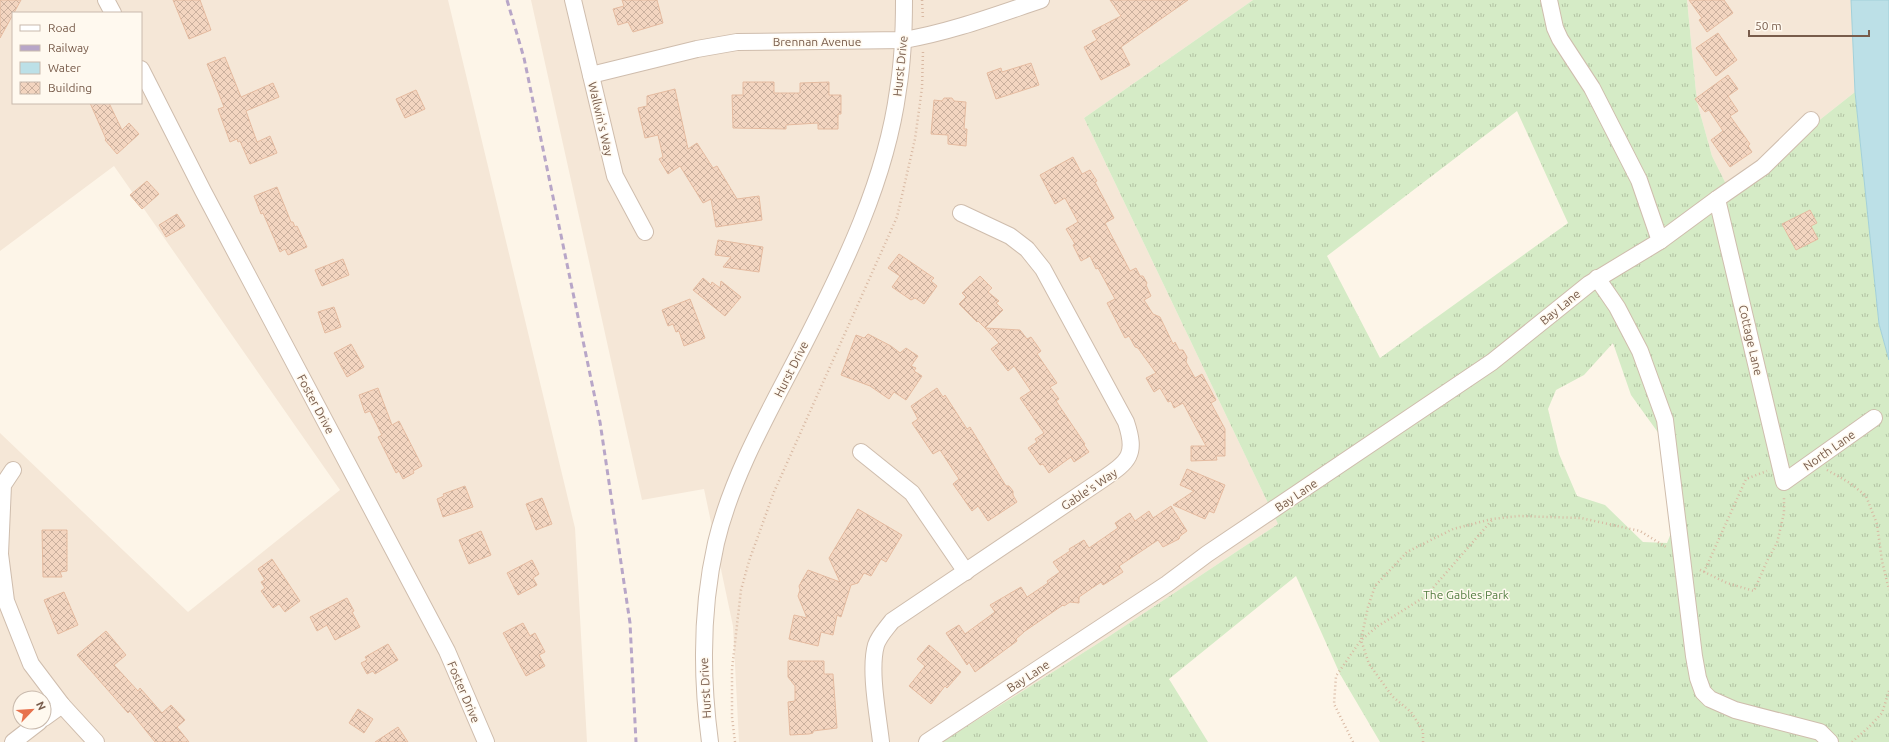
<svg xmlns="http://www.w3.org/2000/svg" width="1889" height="742" font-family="Ubuntu,sans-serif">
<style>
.residential{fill:#f5e7d7;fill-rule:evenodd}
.grass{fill:url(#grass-tufts);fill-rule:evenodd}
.water{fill:#bce0e7;stroke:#a2d0d9}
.building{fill:url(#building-cross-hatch);stroke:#e5bba0}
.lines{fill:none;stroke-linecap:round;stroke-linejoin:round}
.minor-casing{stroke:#cfbdad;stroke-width:18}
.path{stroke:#d8b8a2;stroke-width:2.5;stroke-dasharray:1 3;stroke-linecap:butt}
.minor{stroke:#fff;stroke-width:16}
.rail{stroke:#b8a6c8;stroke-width:3;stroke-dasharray:6 4;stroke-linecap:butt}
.labels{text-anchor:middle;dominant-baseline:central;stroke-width:3;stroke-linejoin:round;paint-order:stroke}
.street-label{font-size:12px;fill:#785c4b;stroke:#fff9ef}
.park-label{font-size:12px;fill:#547e42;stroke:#fff9ef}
</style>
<defs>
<pattern id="grass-tufts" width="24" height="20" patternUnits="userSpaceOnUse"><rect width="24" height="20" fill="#d5ebc6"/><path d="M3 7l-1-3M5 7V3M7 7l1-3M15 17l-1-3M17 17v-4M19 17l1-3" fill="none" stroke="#b2c2a3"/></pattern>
<pattern id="building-cross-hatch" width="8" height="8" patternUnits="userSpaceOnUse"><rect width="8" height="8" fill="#f3d5c0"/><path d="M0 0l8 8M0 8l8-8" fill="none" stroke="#cab09e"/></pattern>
</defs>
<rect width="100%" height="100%" fill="#fdf5e8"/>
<g class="residential">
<path d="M0 0H448L575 528 587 742H0V433L188 612 340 490 114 166 0 251ZM13 13H141V103H13ZM20 698H44V722H20Z"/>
<path d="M531 0H1253L1084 118 1278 524 1108 637 942 742H739L733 626 704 489 642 500Z"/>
<path d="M1687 0H1851L1855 92 1746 178 1725 182 1712 156 1697 102Z"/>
</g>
<path class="grass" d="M1253 0H1687L1697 102 1712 156 1725 182 1746 178 1855 92 1879 324 1889 360V742H1380L1340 674 1296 576 1169 679 1208 742H942L1108 637 1278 524 1084 118ZM1517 111 1568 223 1380 358 1327 256ZM1613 343 1631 395 1667 445 1683 504 1667 543 1643 542 1605 505 1577 496 1559 454 1548 409 1556 390 1584 375Z"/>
<path class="water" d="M1851 0H1889V360L1879 324 1855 92Z"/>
<g class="building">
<path d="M0 0H21L0 38Z"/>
<path d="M173 0H200L211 30 189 39Z"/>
<path d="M622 0H657L663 23 633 32 628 22 618 25 613 9 624 6Z"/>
<path d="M1110 0H1188L1121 47 1130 65 1101 80 1084 47 1097 40 1092 31 1121 16Z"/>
<path d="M1689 0H1724L1733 13 1707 32 1699 20 1702 18Z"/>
<path d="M1718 33 1737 60 1716 76 1696 48Z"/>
<path d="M225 57 241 97 273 83 279 97 246 111 257 142 270 136 277 153 250 164 240 141 238 142 237 139 230 142 218 109 224 107 207 64Z"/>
<path d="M1031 63 1039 85 996 99 987 73 1001 68 1002 72Z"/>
<path d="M1728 75 1738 89 1728 96 1738 111 1730 116 1750 144 1748 146 1752 152 1730 167 1711 140 1723 131 1709 110 1705 112 1695 99Z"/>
<path d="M743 82H774V93H800V83L829 82V95H841V114H838V129H818V123L786 125V129L733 128 732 95H743Z"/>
<path d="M675 89 688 149 697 143 713 168 717 166 737 199 759 196 762 220 716 227 711 199 703 203 680 166 668 174 659 159 663 157 658 135 645 138 638 108 647 106V96Z"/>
<path d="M416 90 425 109 405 118 396 99Z"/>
<path d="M944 98H952L954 101 966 102 964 129H967L966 146 948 144V135L931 134 934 100 942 101Z"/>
<path d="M90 103H109L122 130 129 123 139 134 117 154 105 140 106 139Z"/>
<path d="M1073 157 1082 174 1090 170 1097 181 1095 182 1114 218 1105 223 1130 271 1136 268 1140 276H1143L1147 283 1146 285 1151 296 1144 300 1153 314 1160 317 1173 344 1175 342 1179 350H1183L1187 357 1186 362 1195 378 1202 374 1216 400 1211 403 1225 429V456H1216L1217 460 1191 461V446H1206L1183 403 1174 408 1171 401 1168 402 1160 388 1154 392 1146 378 1156 373 1138 348 1135 347 1129 336 1125 338 1107 303 1115 299 1098 268 1096 269 1090 256 1081 261 1073 245 1075 244 1066 229 1078 222 1065 198 1055 204 1040 175Z"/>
<path d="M147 181 159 194 142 209 130 195Z"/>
<path d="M277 187 291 222H293L295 227 297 226 307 247 288 255 285 249 280 252 263 213 261 214 254 196Z"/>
<path d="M1810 210 1817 223 1811 226 1818 239 1796 250 1782 224Z"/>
<path d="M177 214 185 226 166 237 159 225Z"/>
<path d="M718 240 763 247 759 272 723 267 731 257 715 255Z"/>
<path d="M899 254 934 278 931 281 937 286 924 304 915 298 911 300 892 287 900 276 888 268Z"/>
<path d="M343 259 349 275 322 286 315 270Z"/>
<path d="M980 276 992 288 988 292 999 301 996 303 1003 310 985 328 978 321 977 322 959 304 966 297 962 293Z"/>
<path d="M703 278 711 285 712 282 720 288 721 281 741 297 725 316 693 290Z"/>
<path d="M690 299 705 338 684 346 679 331 676 332 673 324 668 326 662 310Z"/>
<path d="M334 307 341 327 325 333 318 312Z"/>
<path d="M985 328 1020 330 1027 339 1031 337 1041 351 1037 354 1057 383 1050 387 1059 399 1056 401 1085 444 1084 445 1089 452 1074 462 1071 457 1049 473 1043 464 1040 465 1028 448 1037 442 1035 439 1044 433 1020 398 1031 391 1014 366 1008 371 991 349 999 343Z"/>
<path d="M868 334 891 346 900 353 906 348 918 356 911 366 916 368 914 371 922 376 906 400 894 392 889 399 870 386 841 375 856 335 864 338Z"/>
<path d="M351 344 364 367 347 377 334 353Z"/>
<path d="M378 388 392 425 399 421 422 466 413 471 414 473 403 479 399 471 396 473 378 437 382 435 370 411 365 413 359 395Z"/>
<path d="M937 388 943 397 945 395 967 429 970 427 1006 486H1009L1013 491V495L1017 502 988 521 978 506 972 511 953 484 959 479 940 450 933 454 912 423 918 419 911 406Z"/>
<path d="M1187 469 1225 485 1214 513 1209 511 1205 519 1173 505 1194 491 1180 485Z"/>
<path d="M465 486 473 507 443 517 437 499 444 496 443 494Z"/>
<path d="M542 498 552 524 536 530 526 504Z"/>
<path d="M1171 506 1187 531 1180 536 1179 539 1163 547 1158 540 1119 566 1123 572 1103 585 1101 582 1079 597V603L1070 602 1064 606 1063 605 1025 631 1016 639 1017 641 975 672 969 662 967 665 946 633 959 625 965 634 995 612 990 605 1021 587 1027 597 1048 583 1047 581 1060 572 1053 562 1070 551 1069 549 1084 540 1089 548 1118 528 1115 523 1130 513 1135 521 1149 511 1153 518Z"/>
<path d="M858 509 902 535 886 562 881 559 871 576 864 573 858 583 851 585 841 617 837 615 833 635 821 632 818 646 789 639 794 615 807 618 798 596 800 590 799 586 808 570 840 582 829 558Z"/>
<path d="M42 530H67V571L60 572 62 577H43Z"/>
<path d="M481 531 491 555 469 564 459 540Z"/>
<path d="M272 559 300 601 285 612 279 604 273 608 261 591 265 588 261 582 265 580 258 569Z"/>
<path d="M532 560 539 574 533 578 537 585 518 595 507 573Z"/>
<path d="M64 592 78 625 58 634 44 600Z"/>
<path d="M347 598 354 611 352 612 360 627 335 640 327 625 317 631 310 617Z"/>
<path d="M523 623 530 636 535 633 545 652 539 655 545 666 526 676 503 633Z"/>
<path d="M106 631 126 655 114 665 138 691 140 688 162 713 171 705 185 720 177 727 189 742H155L130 711 128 713 77 655Z"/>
<path d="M388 644 398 660 375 674 373 671 367 674 361 663 367 660 365 657Z"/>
<path d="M929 645 961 672 947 688 945 686 931 704 909 686 925 666 917 659Z"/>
<path d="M788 661H824V674H833L837 728 813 731V733L809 734 790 735 788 702 795 701V686L788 677Z"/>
<path d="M358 709 373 719 364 733 349 723Z"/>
<path d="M398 727 408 742H375Z"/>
</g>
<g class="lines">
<defs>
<g id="minor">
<path d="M106 0 113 13"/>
<path d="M573 0 615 176 645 232"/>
<path d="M1549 0 1555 28 1560 39 1592 88 1639 180 1660 241"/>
<path d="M141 69 203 191 447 651 486 742"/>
<path d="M591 75 697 49 737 42 904 40C951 32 996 15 1041 0"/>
<path d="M1717 199 1784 482 1874 418"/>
<path d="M1597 278 1617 307 1640 351 1665 420 1694 656 1698 678 1703 692 1710 699 1735 710 1820 732 1830 742"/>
<path d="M861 452 912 493 966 572"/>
<path d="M13 470 3 485 0 554 6 601 31 664 62 705 96 742"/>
<path d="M44 718 62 705"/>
<path d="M13 742 39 722"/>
<path d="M710 742C701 675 701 609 716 543 732 475 771 408 803 346 844 266 886 180 898 90 903 60 904 30 904 0"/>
<path d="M881 742C878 715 869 670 876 645 879 636 886 629 892 621L1103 479C1129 461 1137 455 1126 422L1043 269 1027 249 1010 236 961 213"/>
<path d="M927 742 1167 584 1207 554 1492 362 1589 284 1660 241 1717 199 1763 167 1811 120"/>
</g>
</defs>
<use href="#minor" class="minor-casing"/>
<g class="path">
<path d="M922 0 923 20"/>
<path d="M1827 470 1850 483 1866 496 1877 524 1882 561 1889 590"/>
<path d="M1700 570 1727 583 1754 591 1767 561 1777 543 1784 513V497"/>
<path d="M1704 572 1746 479 1767 471"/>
<path d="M735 742 732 717V669L741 590 749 561 774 492 897 217 915 139 922 88 923 51"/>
<path d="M1353 742 1334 704 1336 676 1361 640 1378 626 1426 596 1492 520"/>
<path d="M1423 742V731L1411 712 1392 696 1369 664 1361 640 1368 607 1375 586 1407 552 1453 529 1492 519 1519 516 1581 518 1640 531 1666 547"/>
<path d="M1852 742 1869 727 1882 713 1889 691"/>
</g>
<use href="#minor" class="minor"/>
<path class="rail" d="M507 0 524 58 600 422 630 623 636 742"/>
</g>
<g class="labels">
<g class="street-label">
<text x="817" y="41">Brennan Avenue</text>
<text transform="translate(900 66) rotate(-84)">Hurst Drive</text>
<text transform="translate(601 119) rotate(77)">Wallwin's Way</text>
<text transform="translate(1560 307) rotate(-39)">Bay Lane</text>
<text transform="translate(1751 340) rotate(77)">Cottage Lane</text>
<text transform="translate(791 369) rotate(-63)">Hurst Drive</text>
<text transform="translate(316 404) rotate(62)">Foster Drive</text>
<text transform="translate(1829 450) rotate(-35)">North Lane</text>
<text transform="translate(1089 489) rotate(-34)">Gable's Way</text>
<text transform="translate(1296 495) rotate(-34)">Bay Lane</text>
<text transform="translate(1028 676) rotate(-33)">Bay Lane</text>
<text transform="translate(705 688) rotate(-93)">Hurst Drive</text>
<text transform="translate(464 692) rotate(67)">Foster Drive</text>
</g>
<g class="park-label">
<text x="1466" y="594">The Gables Park</text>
</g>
</g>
<rect x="12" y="12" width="130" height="92" fill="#fff9ef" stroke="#c9baad"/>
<rect x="20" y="25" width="20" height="6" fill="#ffffff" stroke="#c9baad"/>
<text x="48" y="32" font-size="12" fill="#785c4b">Road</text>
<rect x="20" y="45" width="20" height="6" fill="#b8a6c8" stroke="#c9baad"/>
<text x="48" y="52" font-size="12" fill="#785c4b">Railway</text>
<rect x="20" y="62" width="20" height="12" fill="#bce0e7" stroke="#c9baad"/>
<text x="48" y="72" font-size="12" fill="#785c4b">Water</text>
<rect x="20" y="82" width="20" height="12" fill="url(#building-cross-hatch)" stroke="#c9baad"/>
<text x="48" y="92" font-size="12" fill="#785c4b">Building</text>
<g transform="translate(32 710) rotate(65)"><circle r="19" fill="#fff9ef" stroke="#c9baad"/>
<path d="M0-3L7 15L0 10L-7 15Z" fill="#e7724d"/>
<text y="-6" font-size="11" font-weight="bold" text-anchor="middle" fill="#785c4b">N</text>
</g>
<path d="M1749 30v6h120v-6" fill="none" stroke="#785c4b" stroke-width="2"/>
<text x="1755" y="30" font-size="12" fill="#785c4b" stroke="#fff9ef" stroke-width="3" paint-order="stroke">50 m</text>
</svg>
